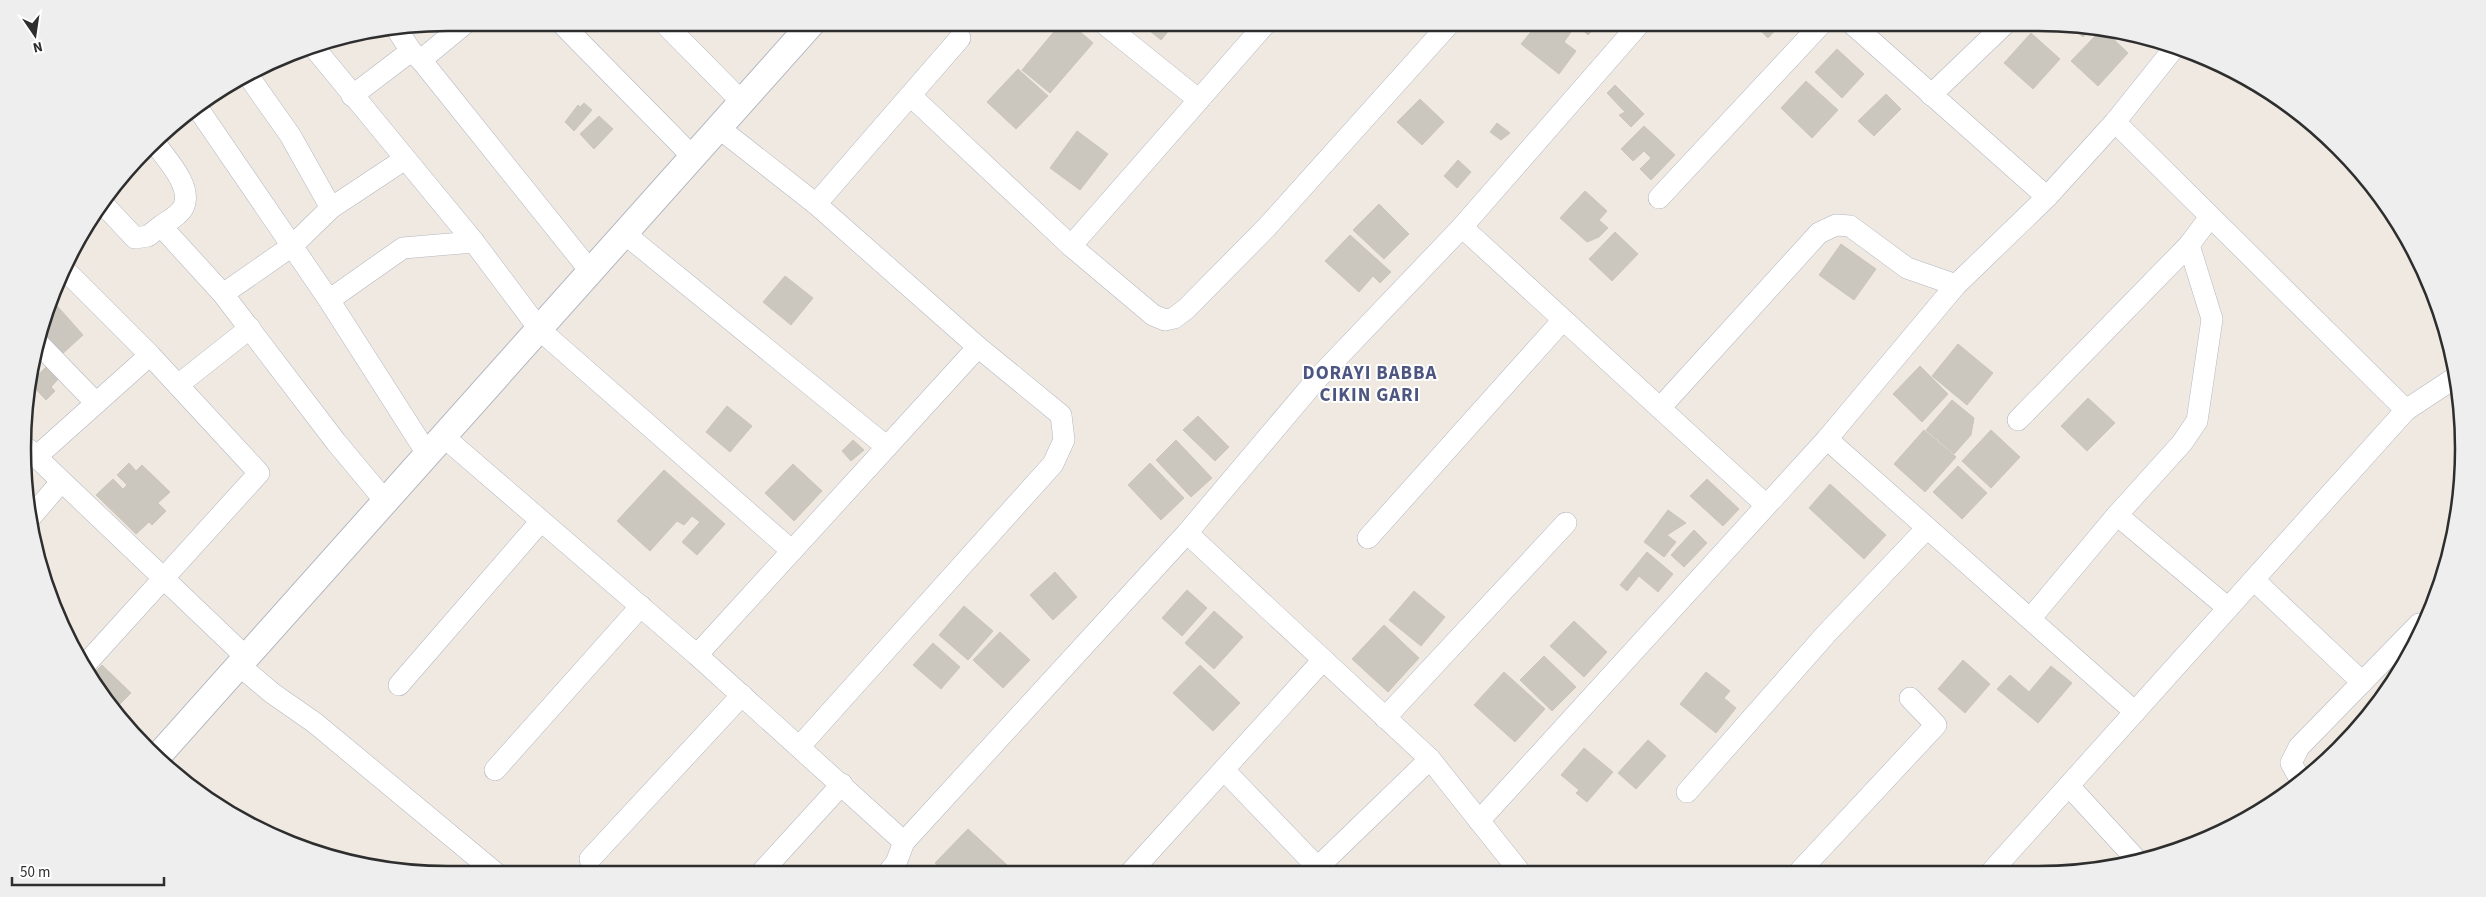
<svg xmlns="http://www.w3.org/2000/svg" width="2486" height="897" font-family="'Source Sans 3',sans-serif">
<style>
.building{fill:#cbc7bf;stroke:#cbc5ba}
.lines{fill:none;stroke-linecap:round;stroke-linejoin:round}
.minor-casing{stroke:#b4b7c1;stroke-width:22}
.tertiary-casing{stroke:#b4b7c1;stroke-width:28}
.minor{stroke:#fff;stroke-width:21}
.tertiary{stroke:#fff;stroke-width:26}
.labels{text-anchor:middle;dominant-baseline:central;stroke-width:4;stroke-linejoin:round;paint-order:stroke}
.district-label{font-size:19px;font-weight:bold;letter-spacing:1px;fill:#4d5680;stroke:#fff}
.rim{fill:none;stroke:#2e2e2e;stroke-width:2.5}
</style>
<rect width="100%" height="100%" fill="#efe9e1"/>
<g class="building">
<path d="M1062 22H1069L1093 43 1050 93 1022 70Z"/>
<path d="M1139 22H1176L1161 40Z"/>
<path d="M1539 22H1559L1571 32 1564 42 1576 51 1559 74 1521 44Z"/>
<path d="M1565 22H1600L1588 35 1577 25 1573 29Z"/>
<path d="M1752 22H1783L1768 38Z"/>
<path d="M2072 27 2090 29 2083 37Z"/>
<path d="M2100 31H2105L2128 53 2098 86 2071 61Z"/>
<path d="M2031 33 2060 59 2033 89 2004 63Z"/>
<path d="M1837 49 1864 74 1842 98 1815 72Z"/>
<path d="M1018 69 1048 96 1016 129 987 102Z"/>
<path d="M1806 81 1838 110 1812 138 1781 108Z"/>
<path d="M1615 85 1644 114 1631 127 1619 115 1625 112 1607 93Z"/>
<path d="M1886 94 1901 109 1874 136 1858 121Z"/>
<path d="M1420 99 1444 122 1422 145 1397 122Z"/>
<path d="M584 103 592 110 574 131 565 122 578 105 580 107Z"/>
<path d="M599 116 613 129 594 149 580 134Z"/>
<path d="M1497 123 1510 133 1501 140 1490 132Z"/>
<path d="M1644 126 1675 155 1651 180 1640 169 1651 158 1644 151 1633 161 1621 149Z"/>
<path d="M1077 131 1108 154 1080 190 1050 168Z"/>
<path d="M1458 160 1471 172 1457 188 1444 176Z"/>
<path d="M1585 191 1607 211 1599 220 1608 228 1599 237 1587 242 1560 218Z"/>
<path d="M1379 204 1409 234 1384 259 1353 230Z"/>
<path d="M1615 232 1638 254 1612 281 1589 259Z"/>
<path d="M1350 235 1391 272 1380 283 1373 276 1359 292 1325 261Z"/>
<path d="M1841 244 1876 269 1854 300 1819 275Z"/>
<path d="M785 276 813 298 791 325 763 302Z"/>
<path d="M51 299 83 335 60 356 40 333Z"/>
<path d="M1958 344 1993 373 1967 405 1932 376Z"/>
<path d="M47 366 59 378 51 387 55 391 46 400 30 383Z"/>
<path d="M1920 366 1948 394 1922 422 1893 394Z"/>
<path d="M2088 398 2115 423 2087 451 2061 426Z"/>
<path d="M1952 400 1974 418 1971 435 1954 454 1926 430Z"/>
<path d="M727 406 752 426 730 452 706 432Z"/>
<path d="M1198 416 1229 447 1215 461 1183 430Z"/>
<path d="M1924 430 1956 457 1925 492 1894 464Z"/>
<path d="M1991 430 2020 457 1991 488 1962 461Z"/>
<path d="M853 440 864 450 851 461 842 451Z"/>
<path d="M1176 440 1212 478 1191 497 1156 460Z"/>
<path d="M129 463 136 471 142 465 170 492 158 503 166 511 152 525 149 522 136 534 96 495 113 479 123 489 127 485 117 475Z"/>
<path d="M1150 463 1184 498 1161 520 1128 485Z"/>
<path d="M793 464 822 491 794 521 765 493Z"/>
<path d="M1958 466 1987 493 1962 519 1933 492Z"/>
<path d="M664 470 725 524 697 555 682 542 700 522 692 516 684 525 677 521 650 551 617 521Z"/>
<path d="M1707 479 1739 509 1723 526 1690 496Z"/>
<path d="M1830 484 1886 535 1864 559 1809 508Z"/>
<path d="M1668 510 1686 523 1667 535 1676 542 1664 557 1644 542Z"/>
<path d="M1694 530 1707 543 1684 567 1671 555Z"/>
<path d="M1647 552 1673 574 1658 592 1639 576 1627 591 1620 585Z"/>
<path d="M1055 572 1077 597 1053 620 1030 595Z"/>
<path d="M1187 590 1207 608 1182 636 1162 618Z"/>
<path d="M1414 591 1445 617 1421 646 1389 620Z"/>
<path d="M964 606 993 631 968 660 939 635Z"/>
<path d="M1214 611 1243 637 1214 669 1185 643Z"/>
<path d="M1574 621 1607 652 1584 677 1550 646Z"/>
<path d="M1384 625 1419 658 1388 692 1352 659Z"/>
<path d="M1000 632 1030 660 1003 688 973 660Z"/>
<path d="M933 643 960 667 941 689 913 665Z"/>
<path d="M1544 656 1576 687 1552 711 1520 680Z"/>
<path d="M1963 660 1990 684 1965 713 1938 689Z"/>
<path d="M102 665 131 693 116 708 94 685 90 677Z"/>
<path d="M1200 665 1240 703 1213 731 1173 693Z"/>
<path d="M2051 666 2072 683 2038 723 1997 689 2010 675 2029 692Z"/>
<path d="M1504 672 1545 709 1515 742 1474 705Z"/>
<path d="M1706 672 1730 691 1724 698 1736 708 1716 733 1680 704Z"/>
<path d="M1648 740 1666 756 1636 789 1618 773Z"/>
<path d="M1584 748 1613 772 1587 802 1576 793 1579 790 1561 775Z"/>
<path d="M968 829 1007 865 999 873H955L951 870 946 873 935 863Z"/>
</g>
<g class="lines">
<defs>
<g id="minor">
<path d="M560 22 693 157"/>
<path d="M663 22 742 102"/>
<path d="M1102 22 1199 100"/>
<path d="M1850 22 2047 197"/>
<path d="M398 31 411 51"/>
<path d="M312 45 474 242 540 330 792 551"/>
<path d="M421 60 591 272"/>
<path d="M247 74 290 135 331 208"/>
<path d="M1931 95 2007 22"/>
<path d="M352 96 411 51 421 60 467 22"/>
<path d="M911 96 1071 246 1153 315 1165 320 1174 318 1186 309 1267 227 1451 22"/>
<path d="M197 107 329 300 428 455"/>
<path d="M2115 122 2406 410"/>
<path d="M719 128 816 204 978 347 1061 415 1064 440 1053 464 800 746"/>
<path d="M155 143C166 159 192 185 184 206 180 215 168 221 161 226L223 294 336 442 386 502"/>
<path d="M1659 198 1823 22"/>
<path d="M816 204 960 38"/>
<path d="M104 205 135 238 148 236 161 226"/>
<path d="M1462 227 1766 505"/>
<path d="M625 234 887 447"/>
<path d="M1071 246 1267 22"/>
<path d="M64 269 150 355 259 473 84 666"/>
<path d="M223 294 292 246 331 208 405 159"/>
<path d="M329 300 403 248 474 242"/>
<path d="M38 343 96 403"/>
<path d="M178 385 250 328"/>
<path d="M1660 408 1819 233 1836 225 1850 226 1907 268 1956 285"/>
<path d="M2018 420 2189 245 2210 217"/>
<path d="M444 437 697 655 904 842"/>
<path d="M1827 439 2135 712"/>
<path d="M28 449 247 658"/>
<path d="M36 457 150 355"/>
<path d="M2117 515 2228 608"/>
<path d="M30 518 61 482"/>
<path d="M1187 533 1430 759 1520 872"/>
<path d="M1368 538 1563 320"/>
<path d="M2254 580 2362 682"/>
<path d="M2030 619 2117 515 2182 443 2197 421 2212 319 2189 245"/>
<path d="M697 655 978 347"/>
<path d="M240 666 272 693 315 723 497 874"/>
<path d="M399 685 541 521"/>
<path d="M1385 718 1566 523"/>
<path d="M495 770 641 606"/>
<path d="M1224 770 1323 873"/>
<path d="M2301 781 2291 763 2299 747 2419 624"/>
<path d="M2069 786 2135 858"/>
<path d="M1687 792 1827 633 1927 528"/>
<path d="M1479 821 1827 439 1956 285 2047 197 2115 122 2175 47"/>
<path d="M590 859 742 695"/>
<path d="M1800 871 1936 725 1910 698"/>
<path d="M1992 871 2406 410 2456 377"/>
<path d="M1130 873 1323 660"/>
<path d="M1310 873 1318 867 1430 759"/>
<path d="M760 874 842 784"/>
<path d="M887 874 896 863 904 842 1187 533 1317 379 1462 227 1641 22"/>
</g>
<path id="tertiary" d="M159 755 813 22"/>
</defs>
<use href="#minor" class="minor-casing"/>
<use href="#tertiary" class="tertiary-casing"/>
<use href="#minor" class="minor"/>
<use href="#tertiary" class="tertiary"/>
</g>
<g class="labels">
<g class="district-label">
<text x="1370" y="373">DORAYI BABBA<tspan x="1370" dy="22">CIKIN GARI</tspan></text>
</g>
</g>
<path d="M0 0H2486V897H0ZM448 31H2038A417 417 0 0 1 2455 448V449A417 417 0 0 1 2038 866H448A417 417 0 0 1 31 449V448A417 417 0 0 1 448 31Z" fill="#eee" fill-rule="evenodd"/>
<path class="rim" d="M448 31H2038A417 417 0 0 1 2455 448V449A417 417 0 0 1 2038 866H448A417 417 0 0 1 31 449V448A417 417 0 0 1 448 31Z"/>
<g transform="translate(35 35) rotate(167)" stroke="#ffffff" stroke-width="4" paint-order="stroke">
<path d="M0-4L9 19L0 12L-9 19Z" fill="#2e2e2e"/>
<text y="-8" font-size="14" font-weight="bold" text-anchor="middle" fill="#2e2e2e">N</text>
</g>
<path d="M12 877v8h152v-8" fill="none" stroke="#2e2e2e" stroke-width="2.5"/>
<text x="20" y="877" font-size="15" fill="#2e2e2e" stroke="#ffffff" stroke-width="4" paint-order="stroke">50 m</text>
</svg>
